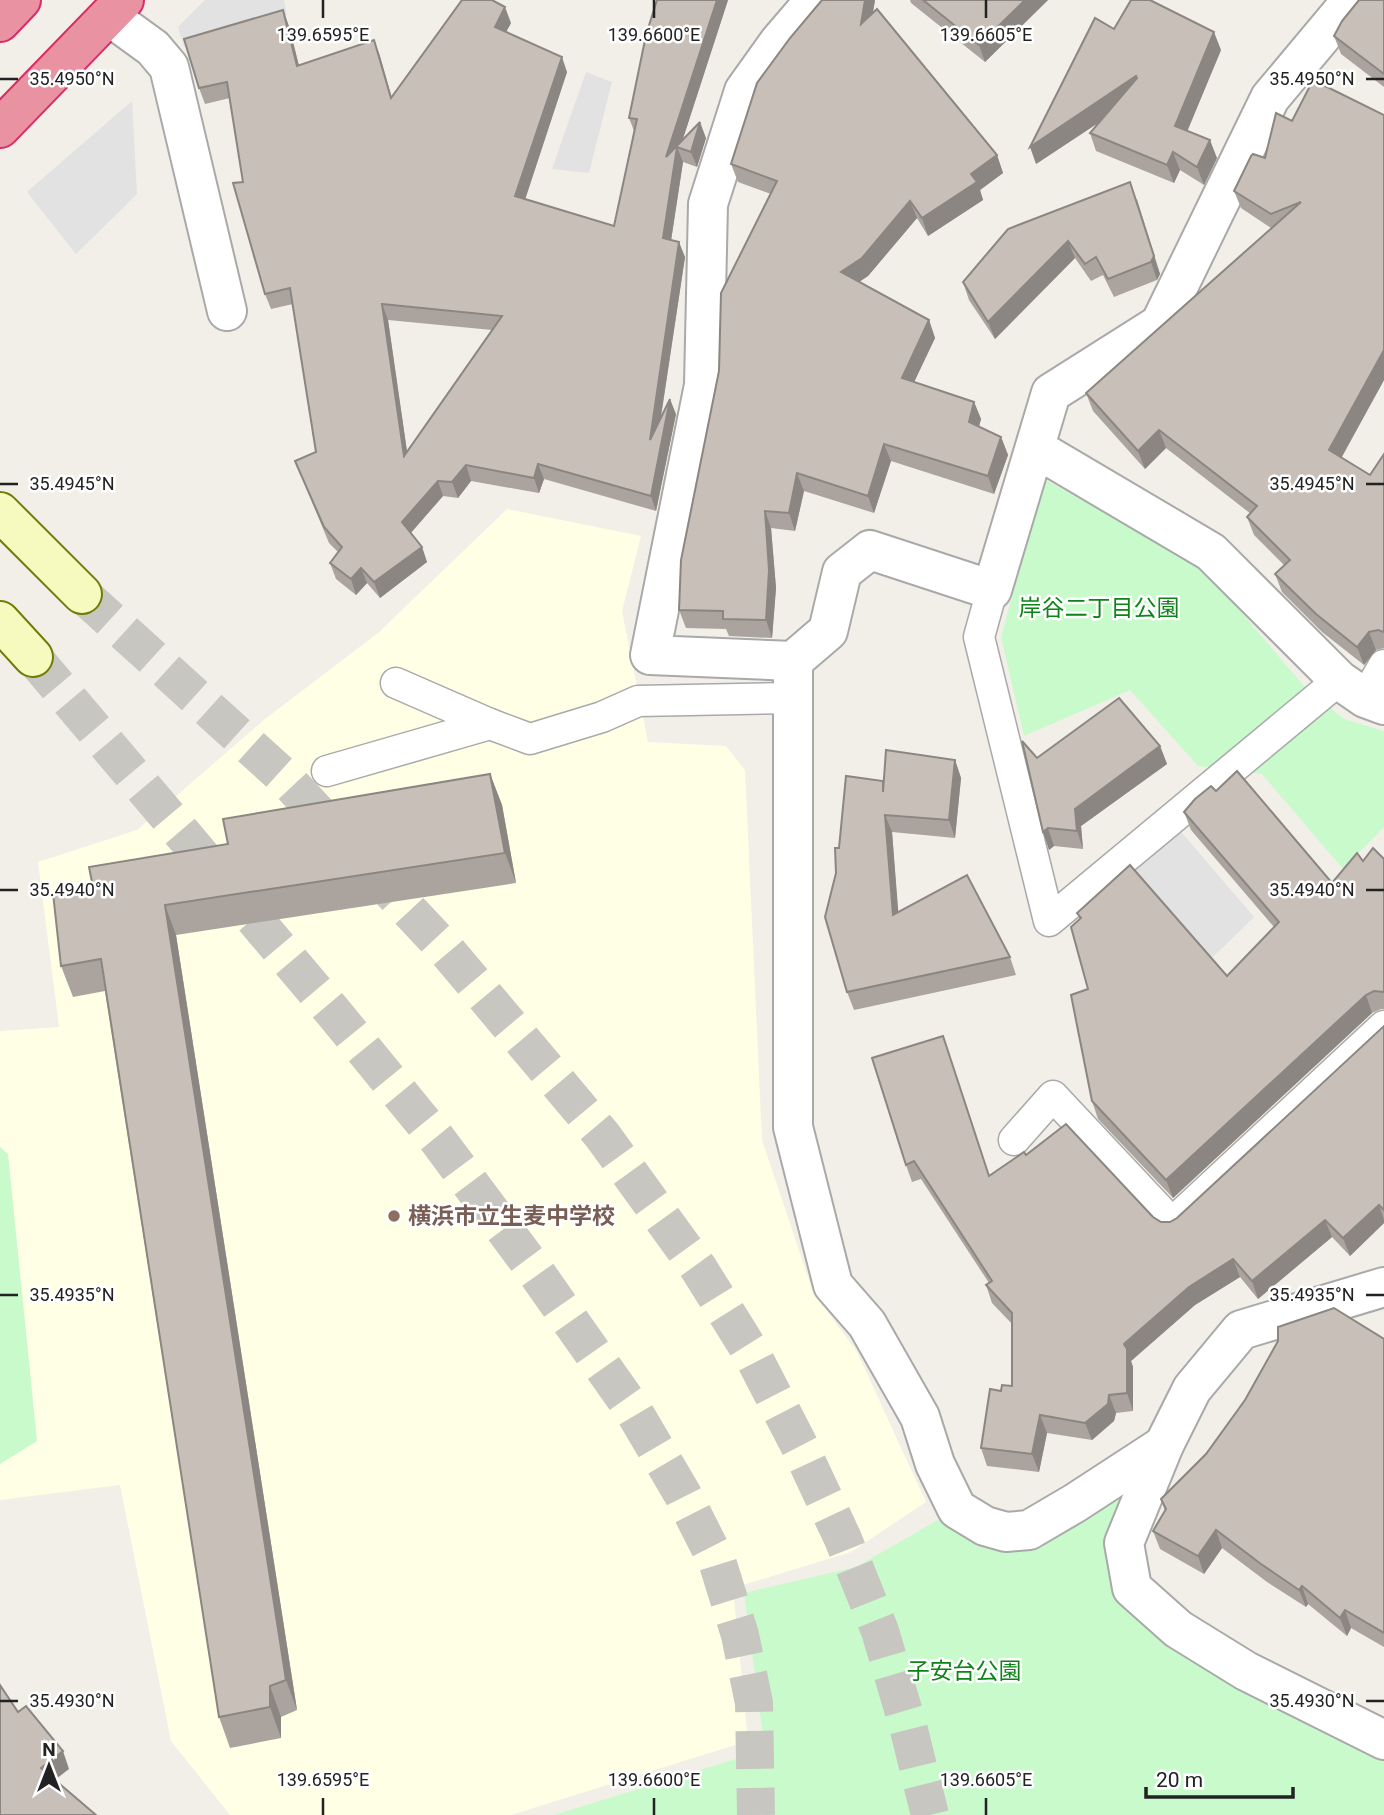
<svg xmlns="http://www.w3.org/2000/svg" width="1384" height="1815" font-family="Roboto,'Noto Sans JP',sans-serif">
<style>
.education{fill:#ffffe5}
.park{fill:#c8facc}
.parking{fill:#e2e2e2}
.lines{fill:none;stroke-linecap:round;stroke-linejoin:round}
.secondary-tunnel{stroke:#c8c6c1;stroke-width:38;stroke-dasharray:38 19;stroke-linecap:butt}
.lane-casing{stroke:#a9a9a9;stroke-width:33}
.street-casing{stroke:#a9a9a9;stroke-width:42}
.secondary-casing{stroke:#707d05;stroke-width:42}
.highway-casing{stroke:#dc2a67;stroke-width:42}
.lane{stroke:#fff;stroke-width:30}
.street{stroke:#fff;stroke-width:38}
.secondary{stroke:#f7fabf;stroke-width:38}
.highway{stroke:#e892a2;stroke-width:38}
.wall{fill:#aba49e;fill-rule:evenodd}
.shaded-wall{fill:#8b8681}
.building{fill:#c7bfb8;stroke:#8b8681;stroke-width:2;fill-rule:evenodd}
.ticks{fill:none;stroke:#222;stroke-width:2.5}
.education-dot{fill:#8d6e63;stroke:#fff;stroke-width:2.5}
.labels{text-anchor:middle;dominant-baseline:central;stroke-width:5;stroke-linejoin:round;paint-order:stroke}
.park-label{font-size:23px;fill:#0c8416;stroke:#fff}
.education-label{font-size:23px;font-weight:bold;fill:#785e54;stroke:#fff;text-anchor:start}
.ticks-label{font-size:18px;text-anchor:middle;fill:#222;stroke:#fff;stroke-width:5;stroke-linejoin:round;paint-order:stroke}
</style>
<rect width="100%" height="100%" fill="#f2efe9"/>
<path class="education" d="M507 509 641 536 622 611 648 742 726 746 745 770 762 1140 813 1292 857 1352 926 1502 851 1552 733 1588 748 1741 511 1815H230L171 1741 120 1485 0 1500V1031L59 1027 38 862 137 830 265 719 378 633Z"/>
<g class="park">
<path d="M1044 479 1201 565 1303 685 1344 719 1384 731V827L1343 869 1262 774 1198 766 1130 690 1024 736 1001 637Z"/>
<path d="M0 1147 8 1154 37 1441 0 1464Z"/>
<path d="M1164 1445 1132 1588 1384 1740V1815H554L765 1750 744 1593 856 1567 957 1509 1006 1532Z"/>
</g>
<g class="parking">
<path d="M205 0H284L287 15 184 47 178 27Z"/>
<path d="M586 72 612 82 589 173 552 169Z"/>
<path d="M132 101 137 194 76 254 27 192Z"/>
<path d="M1176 826 1254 917 1212 958 1134 868Z"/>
</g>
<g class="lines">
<g class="secondary-tunnel">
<path d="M82 594 284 777 447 951 602 1135 699 1269 752 1354 800 1447 843 1539 880 1631 908 1726 930 1815"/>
<path d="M33 657 334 1013 437 1139 533 1268 633 1410 683 1495 718 1564 740 1635 754 1703 756 1815"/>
</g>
<defs>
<g id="lane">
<path d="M992 590 979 637 1049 921 1339 680"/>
<path d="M396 683 490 724 530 739 602 717 638 701 793 698"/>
<path d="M1365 698 1384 665"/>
<path d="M327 771 490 724"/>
<path d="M1014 1140 1053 1096 1172 1223 1384 1026"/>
</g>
<g id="street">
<path d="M815 0 779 42 744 91 708 204 704 385 650 655 793 661 828 631 842 572 870 550 992 590 1051 393 1160 324 1270 98 1352 0"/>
<path d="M109 16 153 48 169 67 227 311"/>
<path d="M1035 448 1211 552 1339 680 1365 698 1384 705"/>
<path d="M793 661V1127L833 1285 867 1324 920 1417 935 1464 957 1509 985 1526 1006 1532 1029 1530 1075 1503 1164 1445"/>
<path d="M1384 1287 1241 1330 1192 1389 1164 1445 1124 1543 1132 1588 1178 1629 1246 1671 1384 1740"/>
</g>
<g id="secondary">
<path d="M0 512 82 594"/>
<path d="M0 621 33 657"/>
</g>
<g id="highway">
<path d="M0 22 21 0"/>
<path d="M0 128 124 0"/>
</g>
</defs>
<use href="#lane" class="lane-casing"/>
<use href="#street" class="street-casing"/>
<use href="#secondary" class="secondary-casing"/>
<use href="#highway" class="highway-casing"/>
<use href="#lane" class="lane"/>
<use href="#street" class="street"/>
<use href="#secondary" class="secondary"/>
<use href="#highway" class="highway"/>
</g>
<g class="wall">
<path d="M657 0H728L682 141 706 138 697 167 683 162 671 240 685 257 661 417 676 414 656 511 544 479 539 493 471 481 458 498 443 496 411 533 422 547 427 562 380 598 367 583 356 595 336 579 330 563 338 552 329 543 295 461 316 452 293 304 271 309 265 294 243 182 230 98 205 104 199 88 289 26 299 66 374 40 391 97 511 23 506 32 567 72 525 199 614 226 634 131 629 118ZM388 320 492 330 407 452Z"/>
<path d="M875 0 873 14 997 155 1003 173 980 190 983 200 928 236 917 218 868 276 859 282 929 320 935 338 914 382 974 402 981 419 979 427 1001 437 1008 455 994 494 891 461 874 513 804 491 795 531 771 528 776 588 772 638 729 636 726 629 686 628 679 610 771 194 738 182 731 164Z"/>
<path d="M910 0H1048L985 62 911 3Z"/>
<path d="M1384 0V87L1341 54 1334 36Z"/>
<path d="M1114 29 1221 50 1187 131 1217 158 1204 185 1180 170 1174 183 1096 151 1090 133 1098 123 1036 164Z"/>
<path d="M1384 115V380L1342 457 1370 475 1384 454V648L1376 650 1364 665 1322 632 1282 592 1275 574 1284 565 1254 535 1247 517 1251 514 1166 448 1145 469 1093 411 1086 393 1271 228 1241 208 1234 191 1265 158 1292 121Z"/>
<path d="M1137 199 1160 274 1157 280 1114 297 1103 275 1091 281 1075 258 995 339 969 300 963 282Z"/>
<path d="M1160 746 1167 764 1081 826 1083 849 1054 846 1049 850 1037 758Z"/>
<path d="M955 760 961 778 955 838 892 832 898 913 1010 957 1016 975 854 1010 847 992 836 873 839 848 883 781 884 785Z"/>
<path d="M490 774 502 805 516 883 176 935 297 1710 281 1717V1738L230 1748 219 1717 105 991 73 997 61 966 93 887 228 844Z"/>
<path d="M1216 791 1332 883 1363 861 1384 859V1009H1381L1372 1013 1173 1198 1098 1119 1092 1101 1088 989 1080 919 1077 913 1227 976 1274 927 1191 830 1184 812Z"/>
<path d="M1384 1026V1223L1350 1256 1332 1237 1258 1299 1240 1277 1195 1305 1131 1361 1133 1367V1411L1116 1413 1114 1421 1092 1440 1047 1433 1039 1472 987 1466 981 1448 1001 1391 1012 1386V1324L992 1303 986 1285 989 1283 921 1179 912 1182 906 1165 949 1054 989 1176 1026 1155 1161 1222H1170L1177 1218Z"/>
<path d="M1384 1339V1647L1351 1628 1347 1636 1308 1604 1306 1607 1267 1582 1222 1548 1204 1574 1160 1549 1153 1531 1165 1511 1161 1499Z"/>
</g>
<g class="shaded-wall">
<path d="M717 0H728L680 148 677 147 683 162 669 254 663 238 666 157Z"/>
<path d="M865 0H875L867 42 861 24Z"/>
<path d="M1025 0H1048L985 62 979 45Z"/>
<path d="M505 7 511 23 500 43 495 27Z"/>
<path d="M283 10 289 26 303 82 297 66Z"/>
<path d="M1214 32 1221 50 1182 144 1175 126Z"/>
<path d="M374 40 380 56 396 113 391 98Z"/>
<path d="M562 57 567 72 521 212 515 196Z"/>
<path d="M1136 76 1142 94 1036 164 1030 147Z"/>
<path d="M700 122 706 138 697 167 691 152Z"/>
<path d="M1210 140 1217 158 1204 185 1197 167Z"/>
<path d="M1173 152 1180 170 1174 183 1167 165Z"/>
<path d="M997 155 1003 173 980 190 983 200 928 236 922 218 971 174Z"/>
<path d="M1130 182 1160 274 1157 280 1151 262Z"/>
<path d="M910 201 917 218 868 276 847 290 841 272Z"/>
<path d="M1068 241 1075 258 995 339 988 322Z"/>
<path d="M679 242 685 257 655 455 650 440Z"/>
<path d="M382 304 388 320 410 472 404 456Z"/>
<path d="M929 320 935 338 908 395 902 378Z"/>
<path d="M1384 350V380L1336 467 1329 450Z"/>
<path d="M670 399 676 414 656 511 651 496Z"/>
<path d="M974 402 981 419 975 440 969 422Z"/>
<path d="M1159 430 1166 448 1145 469 1138 451Z"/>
<path d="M1001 437 1008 455 994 494 988 476Z"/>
<path d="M884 444 891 461 874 513 868 496Z"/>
<path d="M538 464 544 479 539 493 534 478Z"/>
<path d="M466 465 471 481 458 498 452 482Z"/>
<path d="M797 473 804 491 795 531 789 513Z"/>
<path d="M438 481 443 496 407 537 402 522Z"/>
<path d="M765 511 771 528 776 588 772 638 766 620Z"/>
<path d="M422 547 427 562 380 598 374 582Z"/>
<path d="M361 568 367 583 356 595 351 579Z"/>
<path d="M1369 632 1376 650 1364 665 1357 647Z"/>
<path d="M1160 746 1167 764 1081 826 1083 849 1077 831 1075 809Z"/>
<path d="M955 760 961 778 955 838 949 820Z"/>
<path d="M490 774 502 805 516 883 505 853Z"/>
<path d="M885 815 892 832 900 933 893 915Z"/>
<path d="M1048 828 1054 846 1049 850 1043 832Z"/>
<path d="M165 905 176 935 297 1710 286 1680Z"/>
<path d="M1366 995 1372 1013 1173 1198 1166 1180Z"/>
<path d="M1379 1205 1384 1220V1223L1350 1256 1343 1238Z"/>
<path d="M1325 1220 1332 1237 1258 1299 1252 1281Z"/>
<path d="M1233 1259 1240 1277 1195 1305 1131 1361 1124 1344 1189 1287Z"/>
<path d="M1127 1349 1133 1367V1411L1127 1393Z"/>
<path d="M1109 1395 1116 1413 1114 1421 1092 1440 1085 1423Z"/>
<path d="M1040 1415 1047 1433 1039 1472 1032 1454Z"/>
<path d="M1216 1530 1222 1548 1204 1574 1198 1556Z"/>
<path d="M1302 1586 1308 1604 1306 1607 1299 1590Z"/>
<path d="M1345 1610 1351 1628 1347 1636 1340 1618Z"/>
<path d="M270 1686 281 1717V1738L270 1707Z"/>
<path d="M63 1751 69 1769 47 1786 41 1768Z"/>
</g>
<g class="building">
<path d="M462 0H492L505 7 495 27 562 57 515 196 614 226 637 119 629 118 646 35 657 0H717L666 157 700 122 691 152 677 147 663 238 679 242 650 440 670 399 651 496 538 464 534 478 466 465 452 482 438 481 402 522 422 547 374 582 361 568 351 579 330 563 342 547 324 527 295 461 316 452 290 288 265 294 233 183 243 182 227 82 199 88 184 39 283 10 297 66 374 40 391 98ZM382 304 502 316 404 456Z"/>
<path d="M822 0H865L861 24 877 9 997 155 971 174 977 182 922 218 910 201 862 258 841 272 929 320 902 378 974 402 969 422 1001 437 988 476 884 444 868 496 797 473 789 513 765 511 769 570 766 620 723 619V611L679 610 681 560 719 371 721 293 777 181 731 164 757 83 790 38Z"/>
<path d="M923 0H1025L979 45Z"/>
<path d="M1131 0H1150L1214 32 1175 126 1210 140 1197 167 1173 152 1167 165 1090 133 1137 78 1136 76 1030 147 1095 18 1114 29Z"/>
<path d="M1359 0H1384V74L1334 36 1342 21Z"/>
<path d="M1313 80 1384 115V350L1329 450 1370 475 1384 454V632L1378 630 1369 632 1357 647 1316 614 1275 574 1290 560 1247 517 1257 506 1159 430 1138 451 1086 393 1301 202 1271 214 1234 191 1251 156 1253 154 1265 158 1276 113 1292 121Z"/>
<path d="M1130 182 1154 256 1151 262 1108 279 1096 257 1085 264 1068 241 988 322 963 282 1008 229Z"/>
<path d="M1119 698 1160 746 1075 809 1077 831 1048 828 1043 832 1022 741 1037 758Z"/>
<path d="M886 750 955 760 949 820 885 815 893 915 967 875 1010 957 847 992 825 917 836 873 835 848H839L846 776 883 781V792Z"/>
<path d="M1237 771 1332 883 1357 853 1363 861 1373 848 1384 859V992L1374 991 1366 995 1166 1180 1092 1101 1071 995 1088 989 1071 927 1081 918 1077 913 1130 865 1227 976 1279 922 1184 812 1195 799 1211 786 1216 791Z"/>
<path d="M490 774 505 853 165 905 286 1680 270 1686V1707L219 1717 101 959 61 966 53 893 93 887 89 867 228 844 223 819Z"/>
<path d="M1384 1026V1210L1379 1205 1343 1238 1325 1220 1252 1281 1233 1259 1189 1287 1124 1344 1127 1349V1393L1109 1395 1108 1404 1085 1423 1040 1415 1032 1454 981 1448 990 1389 1001 1391 1002 1385 1012 1386V1313L986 1285 992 1281 914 1161 906 1165 872 1058 943 1036 989 1176 1024 1152 1026 1155 1066 1124 1153 1217 1161 1222H1170L1177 1218Z"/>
<path d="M1334 1308 1384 1339V1633L1345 1610 1340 1618 1302 1586 1299 1590 1261 1564 1216 1530 1198 1556 1153 1531 1166 1509 1161 1499 1206 1454 1245 1400 1278 1341V1327Z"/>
<path d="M0 1685 18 1712 26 1706 63 1751 41 1768 96 1815H0Z"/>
</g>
<path class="ticks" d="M323 0V18M654 0V18M986 0V18M0 79H18M1366 79H1384M0 484H18M1366 484H1384M0 890H18M1366 890H1384M0 1295H18M1366 1295H1384M0 1701H18M1366 1701H1384M323 1798V1815M654 1798V1815M986 1798V1815"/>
<circle class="education-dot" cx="394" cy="1216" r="7"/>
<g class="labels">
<g class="park-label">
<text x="1099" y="608">岸谷二丁目公園</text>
<text x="964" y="1671">子安台公園</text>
</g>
<g class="education-label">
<text x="408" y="1216">横浜市立生麦中学校</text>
</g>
</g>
<g class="ticks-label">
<text x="323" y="41">139.6595°E</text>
<text x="654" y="41">139.6600°E</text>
<text x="986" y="41">139.6605°E</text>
<text x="72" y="85">35.4950°N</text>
<text x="1312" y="85">35.4950°N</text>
<text x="72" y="490">35.4945°N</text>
<text x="1312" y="490">35.4945°N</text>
<text x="72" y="896">35.4940°N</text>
<text x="1312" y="896">35.4940°N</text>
<text x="72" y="1301">35.4935°N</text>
<text x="1312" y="1301">35.4935°N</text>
<text x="72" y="1707">35.4930°N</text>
<text x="1312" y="1707">35.4930°N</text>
<text x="323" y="1786">139.6595°E</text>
<text x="654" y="1786">139.6600°E</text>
<text x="986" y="1786">139.6605°E</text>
</g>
<g transform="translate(49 1766)" stroke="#ffffff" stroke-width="5" paint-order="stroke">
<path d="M0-5L12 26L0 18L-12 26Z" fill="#222222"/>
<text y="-10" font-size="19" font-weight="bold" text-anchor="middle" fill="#222222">N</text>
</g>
<path d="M1146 1787v10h147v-10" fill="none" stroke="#222222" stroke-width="3.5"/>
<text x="1156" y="1787" font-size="21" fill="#222222" stroke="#ffffff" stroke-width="5" paint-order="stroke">20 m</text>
</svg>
